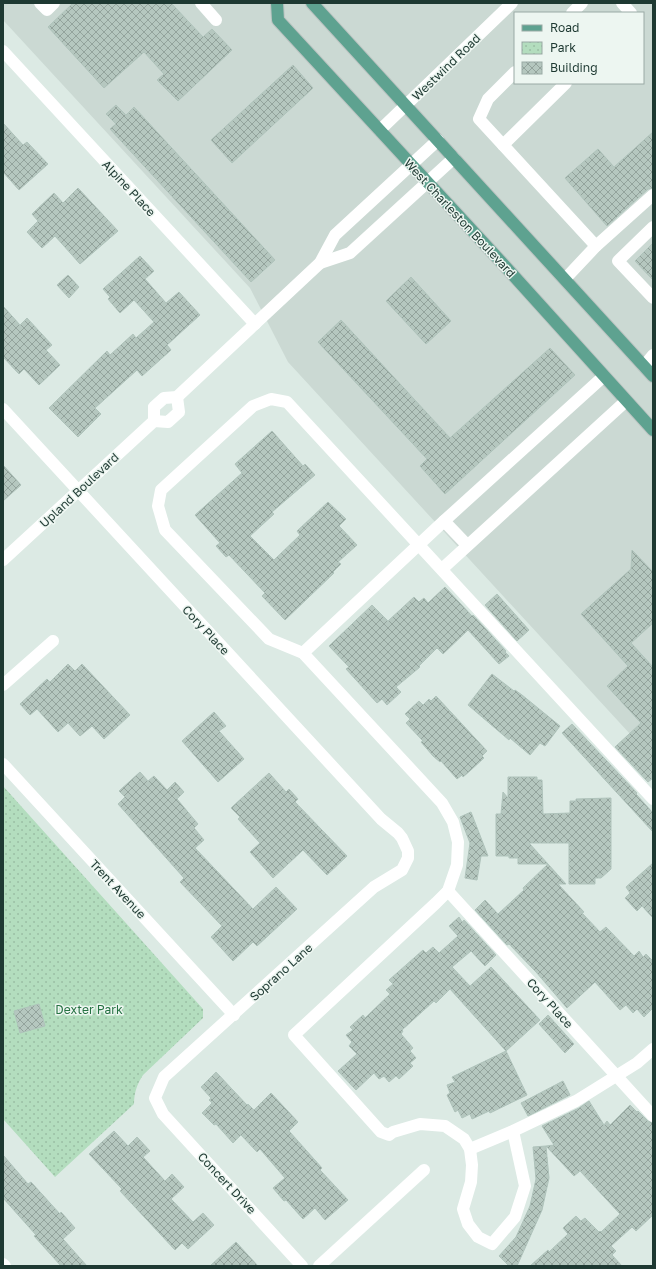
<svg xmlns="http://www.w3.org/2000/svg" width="656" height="1269" font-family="'Golos Text',sans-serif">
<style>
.built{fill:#cbd9d3;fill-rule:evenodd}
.park{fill:url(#park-dots)}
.building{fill:url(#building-cross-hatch);stroke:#afc3bb}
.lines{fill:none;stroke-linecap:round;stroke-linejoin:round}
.major-casing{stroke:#bcc4c2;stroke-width:14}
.minor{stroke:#fff;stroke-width:12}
.major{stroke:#5ea290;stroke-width:12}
.labels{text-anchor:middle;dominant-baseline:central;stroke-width:3;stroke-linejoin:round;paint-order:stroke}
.street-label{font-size:12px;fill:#1e3932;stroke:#edf6f1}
.park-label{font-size:12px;fill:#267243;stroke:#edf6f1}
</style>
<defs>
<pattern id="park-dots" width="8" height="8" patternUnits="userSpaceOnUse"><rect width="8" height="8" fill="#b3ddbe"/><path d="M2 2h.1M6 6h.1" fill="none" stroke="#9abea4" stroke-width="1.8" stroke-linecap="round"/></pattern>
<pattern id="building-cross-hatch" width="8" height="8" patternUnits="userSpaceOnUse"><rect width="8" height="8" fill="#b5c7bf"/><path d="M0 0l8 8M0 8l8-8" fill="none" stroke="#93a39c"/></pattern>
</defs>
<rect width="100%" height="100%" fill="#dceae4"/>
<path class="built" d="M3 3H653V759L288 362 250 288 3 20ZM515 13H643V83H515Z"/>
<path class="park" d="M3 786 203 1009V1018L143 1075C137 1084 134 1093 134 1104L55 1177 3 1119Z"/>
<g class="building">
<path d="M73 3H171L203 37 212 29 232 50 178 101 157 80 164 74 144 52 104 88 48 27Z"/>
<path d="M293 65 313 88 232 163 211 140Z"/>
<path d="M116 105 126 115 134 107 275 260 251 282 110 129 116 124 106 114Z"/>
<path d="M3 123 23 145 27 142 48 164 19 190 3 172Z"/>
<path d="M653 132V188L648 189 607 226 565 178 598 149 614 167Z"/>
<path d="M78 188 118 231 80 264 55 236 42 248 27 232 38 221 32 214 54 193 63 203Z"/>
<path d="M653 243V280L635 261Z"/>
<path d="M140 256 154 271 145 279 166 303 179 292 200 315 167 345 171 350 142 376 137 370 95 408 101 414 78 437 49 408 107 351 110 355 133 334 136 338 154 322 134 300 120 313 108 299 110 297 103 289Z"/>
<path d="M68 275 79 287 69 298 57 285Z"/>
<path d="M411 277 451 321 426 344 386 301Z"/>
<path d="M3 306 20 325 27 318 52 345 46 350 60 365 39 385 24 369 19 374 3 357Z"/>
<path d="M341 320 450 438 550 348 575 375 445 494 420 466 427 459 318 342Z"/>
<path d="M272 431 303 466 305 464 315 475 272 512 274 514 250 536 274 560 300 535 297 531 328 502 346 519 339 526 357 545 338 562 341 564 333 572 334 573 285 620 262 596 265 593 229 555 226 557 216 546 220 543 195 515 242 473 235 464Z"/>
<path d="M3 465 21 485 3 501Z"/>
<path d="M632 550 653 572V623L631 643 653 667V778L648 782 615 747 641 723 607 686 628 666 581 614 631 569Z"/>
<path d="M445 587 472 616 473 615 506 651 505 652 509 656 499 664 468 630 443 654 437 648 419 666 420 667 396 687 401 692 387 705 382 699 377 703 346 669 349 667 329 646 372 605 388 621 414 597 419 602 424 598 428 603Z"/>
<path d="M497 594 529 630 517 641 485 605Z"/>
<path d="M68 664 75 671 82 664 130 715 104 739 92 726 80 736 68 723 58 732 37 709 30 715 20 704 47 679 50 682Z"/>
<path d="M492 674 514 691 515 690 522 695 560 726 545 746 540 743 530 755 510 738 509 740 468 705Z"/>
<path d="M436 696 487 751 482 756 484 758 471 770 463 777 462 775 457 779 441 761 440 762 433 756 421 742 423 741 406 723 410 719 405 714 419 701 423 705 429 699 431 701Z"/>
<path d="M214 712 226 726 219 731 244 759 218 782 182 741Z"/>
<path d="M572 724 637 793 636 794 653 813V832L562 733Z"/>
<path d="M140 772 148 781 154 776 167 790 175 782 184 792 177 799 198 824 194 828 204 840 195 848 253 909 276 887 297 909 257 946 253 942 233 961 211 937 222 926 180 882 184 878 118 804 125 797 119 791Z"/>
<path d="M269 773 286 792 289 789 298 799 295 802 347 856 327 875 303 850 273 878 250 852 260 843 238 819 240 817 231 808Z"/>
<path d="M508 777H537V780H542L543 814 570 813V801H576V799L611 798V869L601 878H595V884H569V843H529L548 864H518V858H509V856H496V814H501L503 792 508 798Z"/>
<path d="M471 812 488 856H481L477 880 465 878 470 843 460 817Z"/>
<path d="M653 863V918L642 906 637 911 625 898 630 893 626 887Z"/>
<path d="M548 864 566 884H558L584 912 582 913 600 932 606 927 634 956 639 951 643 957 646 954 653 961V1008L644 1017 637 1009 633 1013 626 1005 620 1010 595 982 567 1008 536 972 509 944 507 945 475 910 485 900 498 914 524 890 523 888Z"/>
<path d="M459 917 462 922 464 920 496 955 485 966 471 951 452 967 470 986 491 967 540 1020 506 1051 450 989 436 1003 434 1001 402 1030 403 1031 401 1034 413 1048 410 1051 416 1058 410 1063 413 1066 399 1079 396 1076 389 1082 384 1076 379 1079 374 1073 356 1090 338 1071 357 1054 349 1046 352 1042 346 1035 353 1030 350 1027 363 1015 365 1018 390 994 386 990 393 984 389 980 423 950 426 953 433 947 439 953 458 936 449 926Z"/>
<path d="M39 1004 45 1026 20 1033 14 1011Z"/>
<path d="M548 1015 574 1044 565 1053 539 1024Z"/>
<path d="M506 1051 527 1095 490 1113 489 1111 472 1119 470 1114 462 1118 458 1110 455 1112 447 1095 450 1093 447 1085 455 1082 452 1077Z"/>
<path d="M216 1072 247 1105 248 1104 254 1110 271 1093 298 1122 289 1131 322 1168 320 1170 348 1200 325 1220 315 1208 303 1219 286 1200 284 1201 273 1188 285 1178 260 1149 257 1152 241 1135 233 1143 216 1124 214 1125 202 1113 212 1103 209 1100 211 1098 201 1087Z"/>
<path d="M563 1081 570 1095 528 1116 521 1103Z"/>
<path d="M589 1101 604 1125 607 1121 610 1125 630 1105 637 1112 638 1111 648 1121 653 1123V1215L636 1231 632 1227 611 1246 616 1251 612 1255 622 1266H530L548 1250 549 1252 568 1234 563 1228 576 1216 581 1221 585 1218 599 1232 600 1231 601 1232 620 1214 580 1171 574 1176 546 1146 554 1145 542 1126 579 1108Z"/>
<path d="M114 1131 128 1146 137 1137 150 1151 143 1157 165 1181 172 1174 184 1187 171 1199 193 1222 203 1213 214 1225 188 1249 182 1243 175 1250 120 1191 122 1189 89 1154Z"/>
<path d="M546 1146 549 1178 542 1210 517 1266H509L499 1256 516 1237 530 1206 536 1179 533 1147Z"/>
<path d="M3 1155 28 1184 31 1182 60 1214 61 1212 75 1228 63 1239 87 1266H61L34 1236 36 1235 3 1198Z"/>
<path d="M236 1242 258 1266H210Z"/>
</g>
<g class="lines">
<defs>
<g id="major">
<path d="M277 3 278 20 504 265 653 430"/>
<path d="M312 3 653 376"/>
</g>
</defs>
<use href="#major" class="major-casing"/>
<g class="minor">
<path d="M40 3 47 10 54 3"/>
<path d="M201 3 216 20"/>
<path d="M622 3 631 13"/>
<path d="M572 13 582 3"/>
<path d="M3 51 255 324"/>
<path d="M515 72 488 99 479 119 596 246 565 279"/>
<path d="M380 130 512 3"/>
<path d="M503 145 566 83"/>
<path d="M653 227 618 261 653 298"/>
<path d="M596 246 653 195"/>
<path d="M320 263 350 253 454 158"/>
<path d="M644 366 653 355"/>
<path d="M3 409 381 819 398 833 402 838 408 851V858L402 870 374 887 164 1077 155 1098 163 1114 302 1266"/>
<path d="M154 421V407L164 398 177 397 320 263 335 235 438 140"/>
<path d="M444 521 467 545"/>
<path d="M3 560 154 421 168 422 179 412 177 397"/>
<path d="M442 569 626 401"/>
<path d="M303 653 444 521 604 376"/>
<path d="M3 685 53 641"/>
<path d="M3 764 234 1015"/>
<path d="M448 891 653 1116"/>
<path d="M513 1131 525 1186 515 1217 492 1244 478 1237 468 1224 463 1209 471 1182 472 1165 470 1149 464 1139 445 1126 420 1124 393 1132 389 1135 381 1132 294 1035 436 903 448 891 457 865 458 842 453 822 442 803 303 653 269 639 165 530 158 506 161 490 253 406 271 399 287 402 653 799"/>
<path d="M470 1149 513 1131 576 1101 637 1063 653 1049"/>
<path d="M3 1264 5 1266"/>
<path d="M319 1266 424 1170"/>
</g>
<use href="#major" class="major"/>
</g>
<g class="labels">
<g class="street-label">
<text transform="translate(446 67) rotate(-44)">Westwind Road</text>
<text transform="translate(129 188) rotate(47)">Alpine Place</text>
<text transform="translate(460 218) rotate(47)">West Charleston Boulevard</text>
<text transform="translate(79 490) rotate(-43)">Upland Boulevard</text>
<text transform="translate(206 630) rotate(47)">Cory Place</text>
<text transform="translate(118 889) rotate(47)">Trent Avenue</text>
<text transform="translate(281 972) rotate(-42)">Soprano Lane</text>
<text transform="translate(550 1003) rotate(48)">Cory Place</text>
<text transform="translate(227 1183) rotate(47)">Concert Drive</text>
</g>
<g class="park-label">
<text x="89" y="1009">Dexter Park</text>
</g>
</g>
<rect width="656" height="1269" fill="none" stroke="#1e3932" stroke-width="8"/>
<rect x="514" y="12" width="130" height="72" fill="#edf6f1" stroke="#9aaaa5"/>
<rect x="522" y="25" width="20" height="6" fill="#5ea290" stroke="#9aaaa5"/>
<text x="550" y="32" font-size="12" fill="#1e3932">Road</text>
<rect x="522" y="42" width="20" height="12" fill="url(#park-dots)" stroke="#9aaaa5"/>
<text x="550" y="52" font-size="12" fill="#1e3932">Park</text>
<rect x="522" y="62" width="20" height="12" fill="url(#building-cross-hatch)" stroke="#9aaaa5"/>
<text x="550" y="72" font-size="12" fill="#1e3932">Building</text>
</svg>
